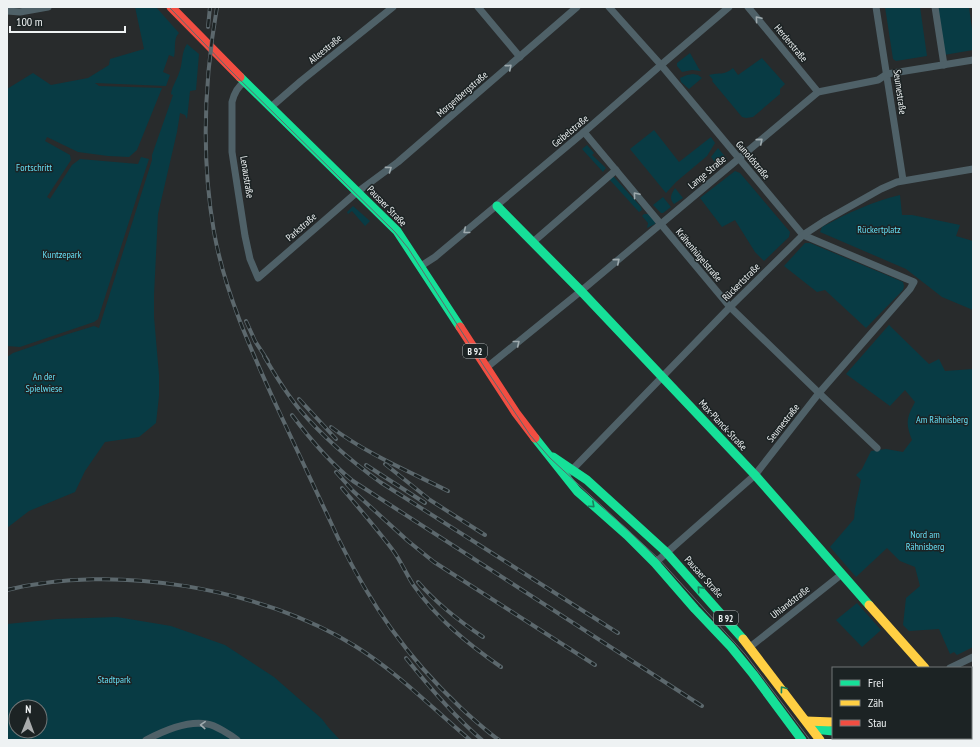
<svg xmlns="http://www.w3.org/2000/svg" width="980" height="747" font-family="'PT Sans Narrow',sans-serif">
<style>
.green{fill:#083b44;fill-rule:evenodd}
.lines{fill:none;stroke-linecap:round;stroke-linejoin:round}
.street{stroke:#4f6168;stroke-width:7}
.fast{stroke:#16e098;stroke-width:9}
.slow{stroke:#ffcf43;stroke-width:9}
.jam{stroke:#f24e42;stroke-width:9}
.tram{stroke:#5c686d;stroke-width:1}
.rail-casing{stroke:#5c686d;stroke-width:4}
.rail{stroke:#1c2324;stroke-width:2.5;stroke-dasharray:8;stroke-linecap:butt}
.oneway{stroke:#9eaaae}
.oneway2{stroke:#19825e}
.labels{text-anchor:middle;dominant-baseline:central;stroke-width:3;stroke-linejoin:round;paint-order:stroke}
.shield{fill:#1c2324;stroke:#afb4b5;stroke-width:1}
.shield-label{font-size:9px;font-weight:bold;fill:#eef2f3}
.street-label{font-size:10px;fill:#eef2f3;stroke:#1c2324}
.park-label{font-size:10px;fill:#66dff5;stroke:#1c2324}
</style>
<rect width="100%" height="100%" fill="#282b2c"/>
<g class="green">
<path d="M135 7H156L179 33C173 38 176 49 174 57L169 55 163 72 170 75 166 86 95 83 99 86 162 88 137 150 129 157 108 156 78 152 47 137 45 141 70 155 71 160 47 197 50 199 72 165 80 159 138 164 141 157 149 159 98 319 94 322 20 347 7 346V89L33 73 51 85 88 78 109 65 110 59 144 49Z"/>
<path d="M885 7H920L927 56 896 61 893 59Z"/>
<path d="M937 7H969L973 36V50L944 55Z"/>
<path d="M187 44 199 54 196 90 190 91 187 119 185 115 180 113 177 132 158 214 154 295V317L159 375V396L156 423 139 437 105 442 85 471 75 492 29 511 7 528V357L13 353 68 334 94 326 99 328 152 160V155L173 95 171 94C172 86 177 80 179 73 183 64 181 52 187 44Z"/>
<path d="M690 53 699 69 701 71 692 70 682 72 677 66V63Z"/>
<path d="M762 58 785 84 780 89V94L753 117 746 118 742 117 712 81 713 80 709 75C719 72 724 76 733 68L738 75Z"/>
<path d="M693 74 698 75 702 78 689 89 681 82 680 78 687 75Z"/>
<path d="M654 130 679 162 711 137 715 143 707 156 676 182 666 193 630 149Z"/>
<path d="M587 145 594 153 592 155 606 168 603 172 582 149Z"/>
<path d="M718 148 727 159 719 167 711 157Z"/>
<path d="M735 171 740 173 790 232 789 237 764 261 755 252 735 220 722 227 700 198Z"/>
<path d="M612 177H614L641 207 642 210 639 212 609 179Z"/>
<path d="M675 188 683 198 674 204C669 198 671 195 675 188Z"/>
<path d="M900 195 902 215H912L960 225 956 236 973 241V310L942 297 906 269 820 232 822 227C848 213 871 202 900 195Z"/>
<path d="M663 197 671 207 663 213H661L653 205Z"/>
<path d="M353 206 370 221 365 226 352 211 348 214 347 212Z"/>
<path d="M644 214H650L656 221 655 224 647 228 648 223 642 216Z"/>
<path d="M805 243H810L903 282 904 286 903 290 866 328 825 290 817 292 784 266Z"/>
<path d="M889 325 929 364 939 359 945 371 973 369V647L957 655 954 652 950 654 939 629 909 631 903 625 906 598 920 586 915 567 900 561 887 548 856 577 830 547 854 519 855 508 861 480 856 475 862 469 871 451 886 449 903 452 912 440C905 423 907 417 915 402L905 390 890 406 846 374Z"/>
<path d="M857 603 881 630 862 647 836 620Z"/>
<path d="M117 617 171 626 225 645 274 677 322 719 328 727 340 740H7V624L57 619ZM16 707H40V731H16Z"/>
</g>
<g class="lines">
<g class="street">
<path d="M478 7 520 57"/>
<path d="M609 7 661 65 803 235 914 282 910 289 819 393 755 475 655 563"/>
<path d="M748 7 818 92"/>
<path d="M876 7 903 180"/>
<path d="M935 7 944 65"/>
<path d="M7 11 20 12 48 7"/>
<path d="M245 82C238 86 234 94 232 102V152L245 236 250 259 258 278 356 193 398 162 577 7"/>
<path d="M271 107 301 81 393 7"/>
<path d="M584 132 730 307 819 393 877 448"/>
<path d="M533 242 616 170"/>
<path d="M421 266 435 257 584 132 661 65 729 7"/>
<path d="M486 368 581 291 818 92 878 80 887 74 973 60"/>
<path d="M569 473 730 307 803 235 826 220 881 189 897 182 973 169"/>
<path d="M750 647 842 574"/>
<path d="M950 668 973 657"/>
<path d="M146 740C163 731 187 720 207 724 215 725 231 735 237 740"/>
</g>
<g class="fast">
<path d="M240 77 397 231 460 327"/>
<path d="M497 206 581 291 755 475 869 605"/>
<path d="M535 438 577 491 627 535 655 563 695 609 731 647 753 674 802 740"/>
<path d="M553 457 587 480 666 552 743 639"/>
<path d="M813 729 833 731"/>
<path d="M971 732H973"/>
<path d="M925 738 961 740"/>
<path d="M837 740 839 738"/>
</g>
<g class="slow">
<path d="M869 605 925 668"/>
<path d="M743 639 820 740"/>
<path d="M806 721 833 722"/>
</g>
<g class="jam">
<path d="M171 7 240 77"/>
<path d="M460 327 516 413 535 438"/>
</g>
<path class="tram" d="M169 7 230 70 395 232 408 248 485 368 530 435 550 458 659 559 745 654 810 740"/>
<defs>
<g id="rail">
<path d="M217 7C204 82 201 157 214 232 225 293 251 350 276 405 297 450 318 495 339 540 371 605 406 656 460 707 472 718 485 730 499 740"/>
<path d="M208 27 210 7"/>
<path d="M246 321 255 341 268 361"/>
<path d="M264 356C275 375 286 393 300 410 323 437 351 461 380 482L618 633"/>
<path d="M299 399 336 439"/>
<path d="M292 415C310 439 329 462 353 481L702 706"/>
<path d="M331 427C367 454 408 471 448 491"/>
<path d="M385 464 430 500 485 535"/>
<path d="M366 465 425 503"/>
<path d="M336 472 353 491 408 541 434 562 595 665"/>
<path d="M342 488C359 508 376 528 392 549 401 561 406 574 414 586 437 619 468 644 501 667"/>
<path d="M418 582C437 604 459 621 483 637"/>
<path d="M7 590C114 563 261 588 355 646 397 672 432 708 470 740"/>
<path d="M406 658C429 687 454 716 482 740"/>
</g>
</defs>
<use href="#rail" class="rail-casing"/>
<use href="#rail" class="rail"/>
</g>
<defs><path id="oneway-chevron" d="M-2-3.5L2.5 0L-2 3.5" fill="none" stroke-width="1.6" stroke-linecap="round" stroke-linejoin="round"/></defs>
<g class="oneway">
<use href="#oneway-chevron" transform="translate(758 19) rotate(-130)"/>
<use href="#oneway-chevron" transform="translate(509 67) rotate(-40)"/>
<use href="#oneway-chevron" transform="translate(760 141) rotate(-40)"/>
<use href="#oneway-chevron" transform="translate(389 169) rotate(-36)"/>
<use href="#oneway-chevron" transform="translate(636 195) rotate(-130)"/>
<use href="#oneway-chevron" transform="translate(466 231) rotate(141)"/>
<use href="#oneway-chevron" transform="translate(617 261) rotate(-40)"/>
<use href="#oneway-chevron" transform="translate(517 343) rotate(-39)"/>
<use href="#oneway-chevron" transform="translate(203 725) rotate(-177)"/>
</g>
<g class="oneway2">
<use href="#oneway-chevron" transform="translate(592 505) rotate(42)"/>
<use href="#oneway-chevron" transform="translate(700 589) rotate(-132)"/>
<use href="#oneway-chevron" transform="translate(783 689) rotate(-127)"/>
</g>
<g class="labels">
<g class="shield">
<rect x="463" y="344" width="24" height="14" rx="3"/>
<rect x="714" y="611" width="24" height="14" rx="3"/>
</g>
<g class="shield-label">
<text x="475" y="351">B 92</text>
<text x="726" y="618">B 92</text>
</g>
<g class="street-label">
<text transform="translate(791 43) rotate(50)">Herderstraße</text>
<text transform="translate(325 49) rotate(-39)">Alleestraße</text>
<text transform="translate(900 92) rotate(82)">Seumestraße</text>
<text transform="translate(462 94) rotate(-41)">Morgenbergstraße</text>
<text transform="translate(570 131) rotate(-40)">Geibelstraße</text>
<text transform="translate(753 160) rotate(50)">Gunoldstraße</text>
<text transform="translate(707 172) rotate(-40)">Lange Straße</text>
<text transform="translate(247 177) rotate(81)">Lenaustraße</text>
<text transform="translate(387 206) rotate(46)">Pausaer Straße</text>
<text transform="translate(301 227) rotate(-41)">Parkstraße</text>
<text transform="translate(699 255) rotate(50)">Krähenhügelstraße</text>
<text transform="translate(741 282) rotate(-45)">Rückertstraße</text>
<text transform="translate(783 423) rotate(-52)">Seumestraße</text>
<text transform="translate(723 425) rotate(47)">Max-Planck-Straße</text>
<text transform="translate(704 577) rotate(48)">Pausaer Straße</text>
<text transform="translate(790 602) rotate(-38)">Uhlandstraße</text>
</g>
<g class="park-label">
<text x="34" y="167">Fortschritt</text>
<text x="879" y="229">Rückertplatz</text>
<text x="62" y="254">Kuntzepark</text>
<text x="44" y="376">An der<tspan x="44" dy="12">Spielwiese</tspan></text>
<text x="942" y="419">Am Rähnisberg</text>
<text x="925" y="534">Nord am<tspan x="925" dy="12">Rähnisberg</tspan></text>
<text x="114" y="679">Stadtpark</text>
</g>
</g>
<rect width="980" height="747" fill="none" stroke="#eef2f3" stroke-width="16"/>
<rect x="832" y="667" width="140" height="72" fill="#1c2324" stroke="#707677"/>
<rect x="840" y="680" width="20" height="6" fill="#16e098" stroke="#707677"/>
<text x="868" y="687" font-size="12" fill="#eef2f3">Frei</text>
<rect x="840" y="700" width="20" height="6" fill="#ffcf43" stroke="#707677"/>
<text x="868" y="707" font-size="12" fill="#eef2f3">Zäh</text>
<rect x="840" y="720" width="20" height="6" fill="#f24e42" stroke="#707677"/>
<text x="868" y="727" font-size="12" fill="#eef2f3">Stau</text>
<g transform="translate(28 719) rotate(1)"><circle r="19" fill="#1c2324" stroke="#707677"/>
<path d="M0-3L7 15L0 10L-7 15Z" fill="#a9acad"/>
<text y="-6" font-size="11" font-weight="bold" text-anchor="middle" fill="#eef2f3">N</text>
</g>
<path d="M10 26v6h115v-6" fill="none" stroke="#eef2f3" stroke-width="2"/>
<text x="16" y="26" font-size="12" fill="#eef2f3" stroke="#1c2324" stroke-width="3" paint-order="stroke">100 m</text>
</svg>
